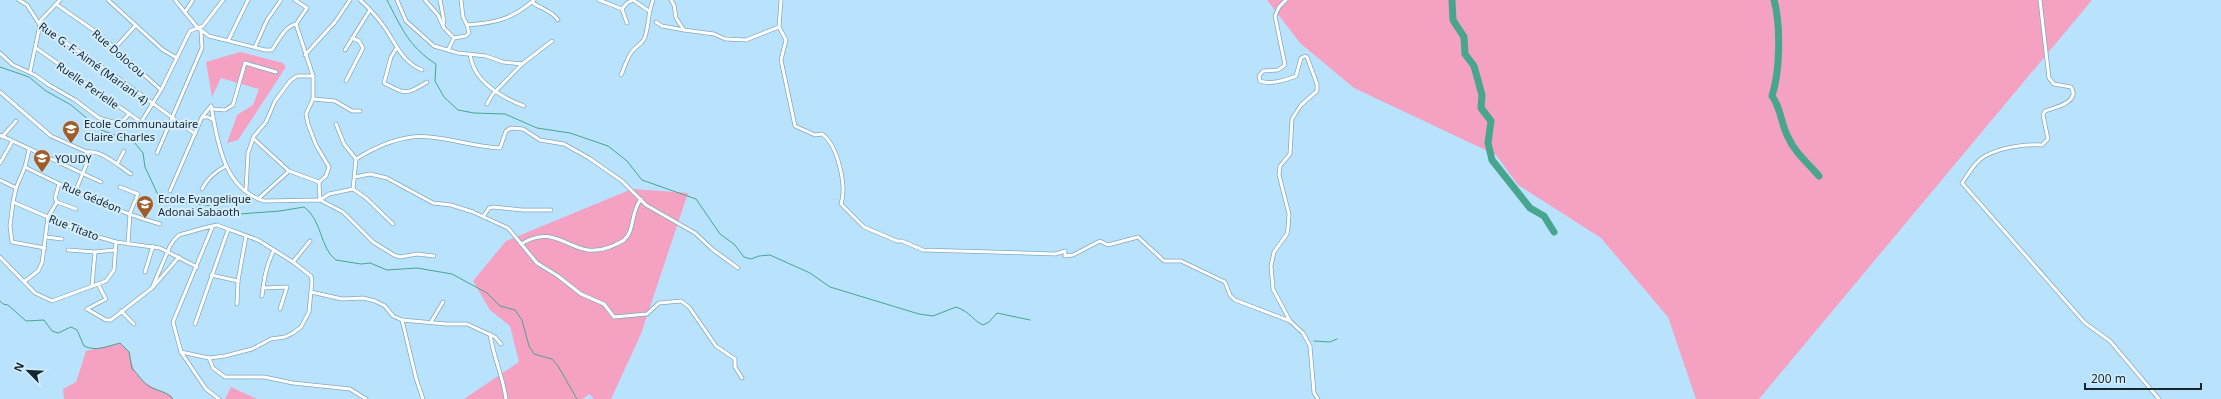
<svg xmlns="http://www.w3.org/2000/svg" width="2221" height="399" font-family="'Noto Sans',sans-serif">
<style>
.green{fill:#f5a1c2}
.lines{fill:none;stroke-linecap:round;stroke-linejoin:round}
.stream{stroke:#48a58e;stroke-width:1}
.river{stroke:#48a58e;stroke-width:7}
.street-casing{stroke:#81a9c1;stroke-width:4.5}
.street{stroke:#fff;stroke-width:3}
.labels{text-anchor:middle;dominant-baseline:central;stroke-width:4;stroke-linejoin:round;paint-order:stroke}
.street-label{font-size:11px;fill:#16262f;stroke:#d4edfc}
.poi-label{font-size:11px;fill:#16262f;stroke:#d4edfc;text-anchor:start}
</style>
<rect width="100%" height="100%" fill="#b9e3fc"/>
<g class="green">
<path d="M1267 0H2092L1759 399H1696L1668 317 1601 238 1518 185 1496 155 1354 88 1300 43Z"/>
<path d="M240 52 283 63 286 67 238 140 227 143 237 115 253 105 259 89 221 78 212 97 206 62Z"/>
<path d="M632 189 688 193 641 334 611 399H594L589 394 583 399H464L519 362 510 326 490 310 473 281 506 241Z"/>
<path d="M120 343 130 352C132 379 148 386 171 395L173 399H64L63 389 76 382 86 351Z"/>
<path d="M231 387 257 399H225Z"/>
</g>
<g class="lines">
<g class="stream">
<path d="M387 0C401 27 409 47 436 64L435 81 444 97 458 110 474 113 505 114 537 128 570 133 608 146 627 161 642 180 696 199 720 234 734 244 744 257 751 259 759 256 770 255 810 273 830 287 919 314 933 316 956 307C971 312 973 321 983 325L989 322 997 313 1030 320"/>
<path d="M0 67 29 77 46 91 71 105 101 130 134 142 143 153 145 167 159 197 168 201 206 205 239 214 280 211 304 207C322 219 320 249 336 260L361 264 370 263 387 270 417 268 452 274 487 293 500 306 515 310 522 320 529 346 534 354 552 359 558 366 577 399"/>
<path d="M0 301 3 304 8 305 26 321 44 320 52 331 58 333 71 327 77 330 84 346C96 352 108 346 120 343L129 352 132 369C139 374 142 383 150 387 158 391 168 392 173 399"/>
<path d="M1314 341 1330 342 1337 339"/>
</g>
<g class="river">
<path d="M1452 0 1453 20 1464 37 1465 54 1474 66 1482 95 1481 108 1491 121 1488 143 1492 160 1530 208 1544 216 1554 232"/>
<path d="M1774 0C1781 25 1780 72 1772 96 1781 108 1781 124 1788 137 1795 153 1808 163 1819 176"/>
</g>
<defs>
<g id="street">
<path d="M19 0 27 5 40 25 118 78 195 134"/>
<path d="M108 0 163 50 177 58"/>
<path d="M175 0 197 27 209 36 265 50H272C278 41 285 26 296 24"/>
<path d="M295 0 307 8 296 24 313 76V99L306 114 308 124 316 145 329 167 326 176 319 182"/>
<path d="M360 0C369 8 378 18 385 28 396 44 402 62 422 70"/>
<path d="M397 0 406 21 434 46 458 53 486 56 503 62 522 64 552 41"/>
<path d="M425 0 438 15 444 28 454 38 448 50"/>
<path d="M440 0 444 21 443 25"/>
<path d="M461 0 463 17 467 25"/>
<path d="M599 0 622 9"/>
<path d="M671 0 674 5 676 18 684 30 714 34 725 39 746 40 779 27"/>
<path d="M781 0 779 27 786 40 781 60 795 126 815 135 822 134C838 145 847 187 841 204L864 227 897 241H902L923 250 1056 254 1065 251V256L1073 255 1100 241 1108 245 1138 237 1164 261H1181L1225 282 1230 295 1235 300 1290 321"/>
<path d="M1286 0 1279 7 1275 16 1285 65 1278 70 1263 71 1259 76 1260 81C1270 85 1286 80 1296 76L1301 58 1305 56 1307 57 1317 84V91L1301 105 1292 119 1290 154 1280 166 1279 175 1289 214 1288 228 1287 234 1274 252 1271 266 1273 289 1290 321 1303 333 1310 346 1314 393 1318 399"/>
<path d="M2040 0 2049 78 2054 84 2071 87C2081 102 2054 108 2045 111L2043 115 2048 139 2042 145C2025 144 2003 147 1987 155 1976 160 1969 173 1962 183L2085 323 2110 341 2159 399"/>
<path d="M532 2C540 9 552 10 558 20"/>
<path d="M56 4 99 34 161 90"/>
<path d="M622 9 627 3 633 0 649 11"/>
<path d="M622 9 627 23"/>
<path d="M185 12 193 0"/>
<path d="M656 22 662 26 684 30"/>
<path d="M454 38 466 36 469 33 467 25C496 23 512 19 534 0"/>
<path d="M229 39 248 0"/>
<path d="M255 47 267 20 281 0"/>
<path d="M36 48 141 122"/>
<path d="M115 48 135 26"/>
<path d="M396 49 391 57 384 83C406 94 405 96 427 82"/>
<path d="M345 50 370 10"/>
<path d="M0 53 13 65 35 75 49 85 75 100 99 118 120 124 129 114"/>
<path d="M470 54C473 81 501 97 524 106"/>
<path d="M305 55 335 22 350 0"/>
<path d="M30 72 41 20 60 0"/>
<path d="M621 75C625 67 626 60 631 53 635 46 642 45 645 37 649 25 648 12 653 0"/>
<path d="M346 81 363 48 359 41 352 38"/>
<path d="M0 92 51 136 87 152C102 150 120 167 131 174"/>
<path d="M313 99 335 101 352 111H360"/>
<path d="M487 104 492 95 522 64"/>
<path d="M211 106C218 142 223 188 264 201L320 200 343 212 373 242 394 255 400 257 417 254 434 256"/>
<path d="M212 109 225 110 233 105 245 63 276 72"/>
<path d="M203 117H208L214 120"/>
<path d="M336 124 344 144 356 159"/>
<path d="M138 127 161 90 190 31 203 26 223 0"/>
<path d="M0 135 101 182"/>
<path d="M2 137 16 121"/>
<path d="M253 138 289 171 319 182"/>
<path d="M157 153 202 48 201 31"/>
<path d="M0 163 12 142"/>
<path d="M117 164 124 151"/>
<path d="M25 167C69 189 114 211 160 224"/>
<path d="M355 177 370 174 387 178 433 203 451 205 473 212 508 228 537 263 558 276 581 294 604 304 614 317 647 314 659 303 681 301 689 307 716 346 735 359V367L742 378"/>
<path d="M0 180 16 188 13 202 85 233 116 242 160 248 197 267"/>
<path d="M319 182 320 200"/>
<path d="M120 187 138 194 130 213 128 244"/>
<path d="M16 188 25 167 29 150"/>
<path d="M202 189C207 179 216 171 226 166"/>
<path d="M353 189 356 159C377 146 404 134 430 137 453 139 476 147 500 148L506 131 511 128 523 129 540 140 564 144 589 158 622 181 646 205 695 233 712 249 738 268"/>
<path d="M76 190 89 158 87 152"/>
<path d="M246 190 248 153 254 136 266 122 275 101 290 81 297 76H313"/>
<path d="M170 191 202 117 211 106"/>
<path d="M258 199 289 171"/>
<path d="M320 200 329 194 353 189 366 198 393 224"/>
<path d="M13 202 10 226 12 242 45 248"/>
<path d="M57 202 76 209"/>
<path d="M483 217 489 208 493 207 522 210H551"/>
<path d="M46 237 62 239"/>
<path d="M521 244C560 220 571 262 610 247 614 245 620 243 624 240 635 231 630 213 641 199"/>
<path d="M68 250 95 252 92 286"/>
<path d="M95 252 115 250"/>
<path d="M0 257 35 293 52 301 106 281 114 270 116 242"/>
<path d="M293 262 310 241"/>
<path d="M145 272 153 246"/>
<path d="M211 275 238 281 237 304"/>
<path d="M25 281 38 271 42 263 48 217 57 202 55 198 59 184"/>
<path d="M238 281 246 236"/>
<path d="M153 287 179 257"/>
<path d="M263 288 287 287 280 309"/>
<path d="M311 292 342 299 363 298 375 301 385 306 393 316 402 320 446 324H467L495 337 501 344"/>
<path d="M262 296C264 280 266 265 274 250"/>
<path d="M87 309 106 320H111L152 288 170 246 174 240 179 235 204 228 217 225 258 240 293 262 311 276 312 281 309 312 301 327 293 333 285 337 271 339 252 349 225 356 209 358 181 352 173 322 212 228"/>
<path d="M87 309 106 299 98 284"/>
<path d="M121 311 134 324"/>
<path d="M402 320 416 378 423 399"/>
<path d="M431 322 443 302"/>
<path d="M195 324 228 230"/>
<path d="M490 334C493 356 503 376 506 399"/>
<path d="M181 352 206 389 219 399"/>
<path d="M209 358 213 368 225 377H264L293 383 350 389 366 399"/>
</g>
</defs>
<use href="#street" class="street-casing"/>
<use href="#street" class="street"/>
</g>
<defs>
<symbol id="school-pin" viewBox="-11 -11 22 30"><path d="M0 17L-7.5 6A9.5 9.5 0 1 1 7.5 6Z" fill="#a05d2c" stroke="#d4edfc"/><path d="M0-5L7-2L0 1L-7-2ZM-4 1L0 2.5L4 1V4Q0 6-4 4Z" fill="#fff"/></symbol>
</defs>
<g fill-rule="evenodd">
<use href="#school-pin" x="61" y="119" width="20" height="27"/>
<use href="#school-pin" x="32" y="148" width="20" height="27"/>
<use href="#school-pin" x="135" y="194" width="20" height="27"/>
</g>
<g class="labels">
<g class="street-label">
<text transform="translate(119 53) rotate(41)">Rue Dolocou</text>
<text transform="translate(94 63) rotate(36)">Rue G. F. Aimé (Mariani 4)</text>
<text transform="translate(88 85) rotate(35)">Ruelle Perielle</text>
<text transform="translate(92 197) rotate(23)">Rue Gédéon</text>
<text transform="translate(74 227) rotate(21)">Rue Titato</text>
</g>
<g class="poi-label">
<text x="84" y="123">Ecole Communautaire<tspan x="84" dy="13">Claire Charles</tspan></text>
<text x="55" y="158">YOUDY</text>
<text x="158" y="198">Ecole Evangelique<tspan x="158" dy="13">Adonai Sabaoth</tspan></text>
</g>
</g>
<g transform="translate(28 371) rotate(294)" stroke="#d4edfc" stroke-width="3" paint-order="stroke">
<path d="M0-3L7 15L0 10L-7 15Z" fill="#16262f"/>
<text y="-6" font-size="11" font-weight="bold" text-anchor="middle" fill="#16262f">N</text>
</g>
<path d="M2085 383v6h116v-6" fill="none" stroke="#16262f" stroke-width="2"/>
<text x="2091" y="383" font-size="12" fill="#16262f" stroke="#d4edfc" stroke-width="3" paint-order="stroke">200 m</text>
</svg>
